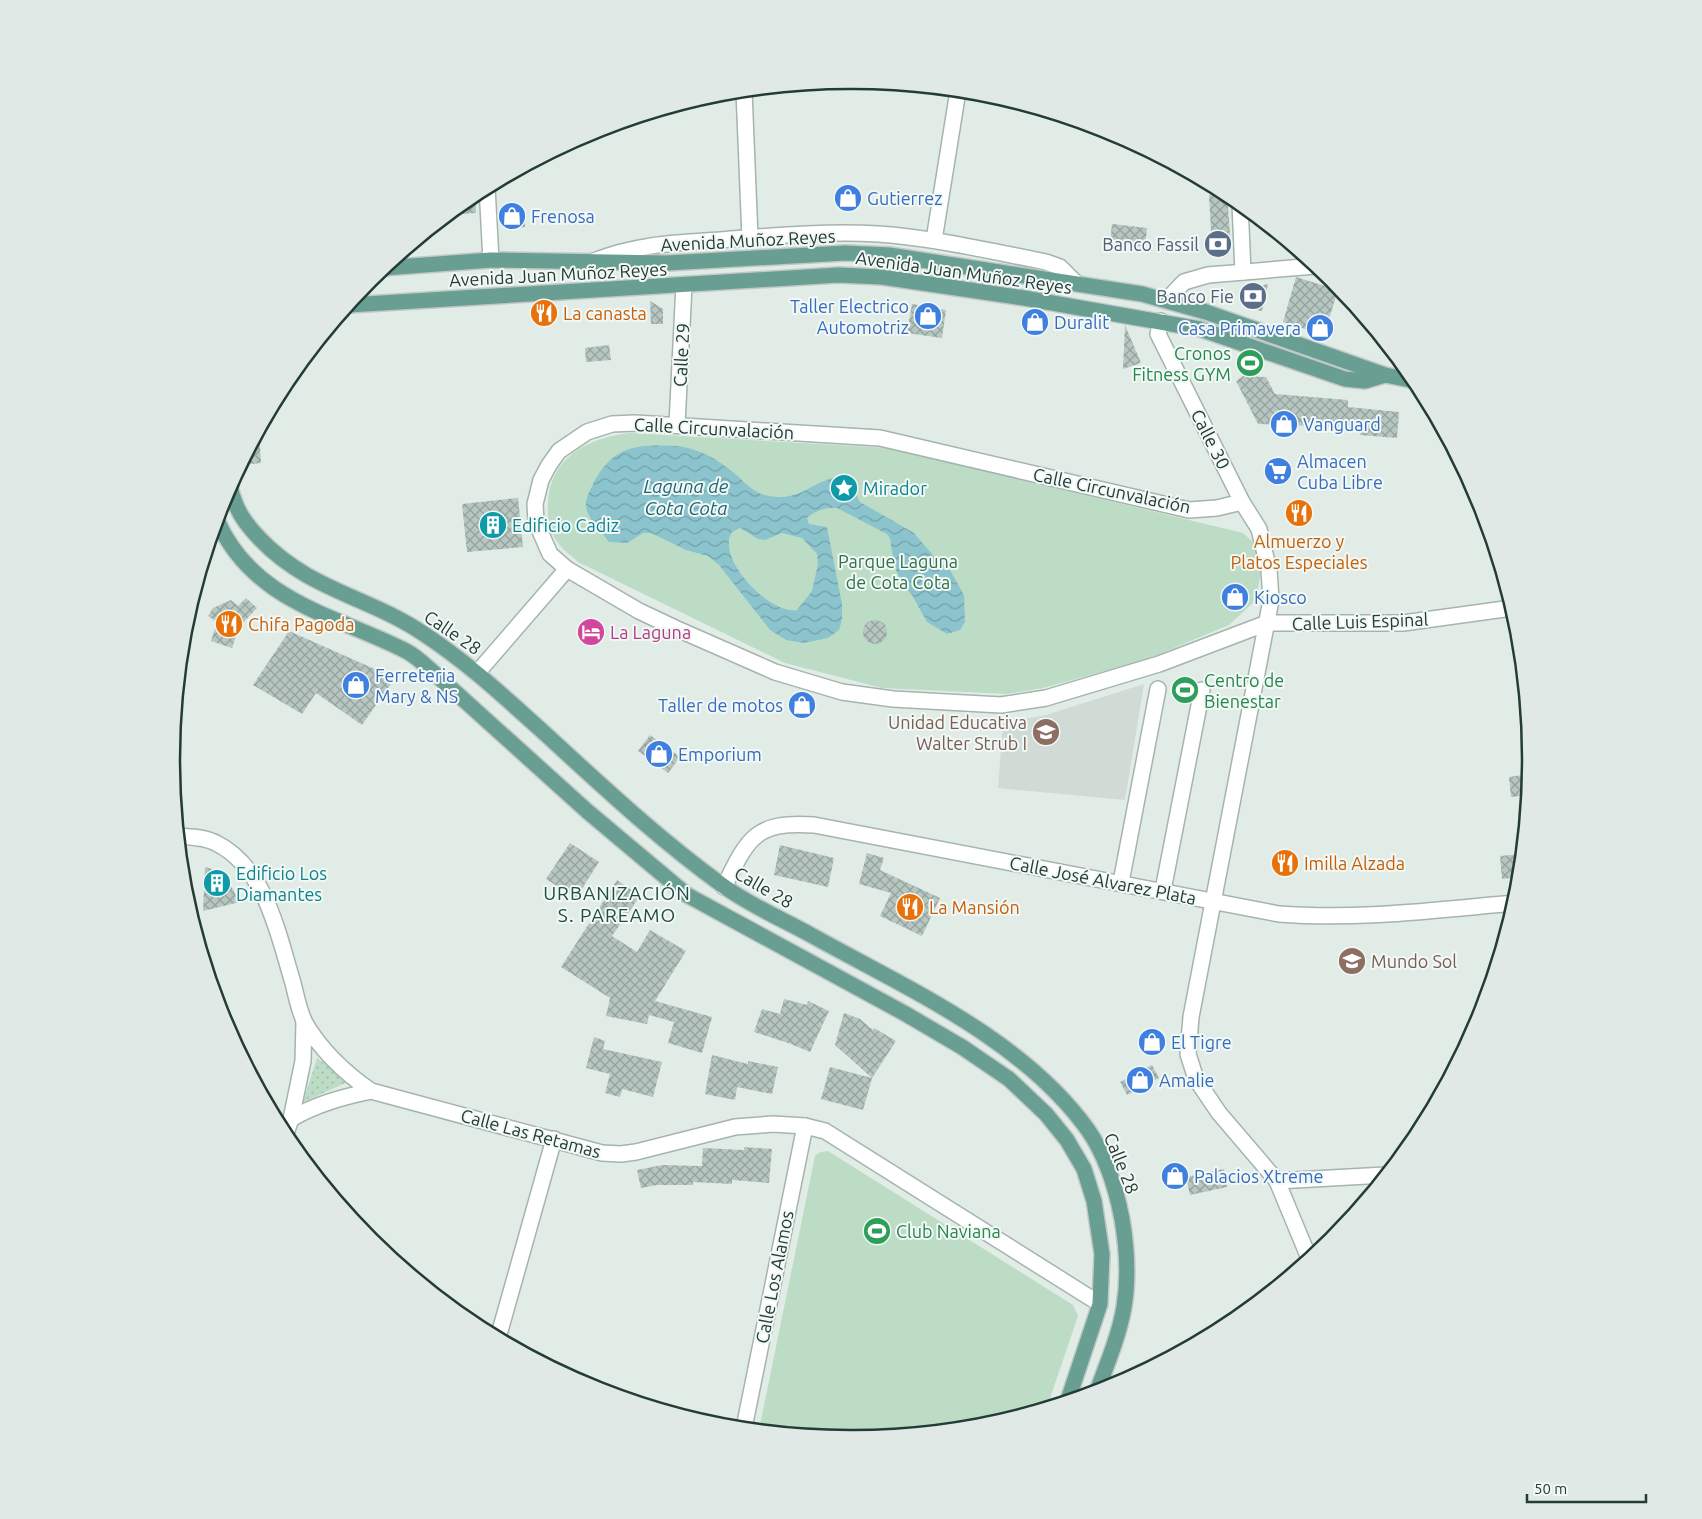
<svg xmlns="http://www.w3.org/2000/svg" width="1702" height="1519" font-family="Ubuntu,sans-serif">
<style>
.built{fill:#d0dbd6}
.grass{fill:url(#grass-dots)}
.green{fill:#bcdcc5}
.water{fill:url(#water-waves);fill-rule:evenodd}
.building{fill:url(#building-cross-hatch)}
.lines{fill:none;stroke-linecap:round;stroke-linejoin:round}
.minor-casing{stroke:#a5b4ae;stroke-width:18}
.major-casing{stroke:#c1c8c6;stroke-width:18}
.minor{stroke:#fff;stroke-width:15}
.major{stroke:#689f92;stroke-width:15}
.labels{text-anchor:middle;dominant-baseline:central;stroke-width:4;stroke-linejoin:round;paint-order:stroke}
.shop-label{font-size:18px;fill:#366cbe;stroke:#f2f8f5;text-anchor:start}
.street-label{font-size:18px;fill:#233c35;stroke:#f2f8f5}
.service-label{font-size:18px;fill:#4e5e75;stroke:#f2f8f5;text-anchor:end}
.food-label{font-size:18px;fill:#c56008;stroke:#f2f8f5;text-anchor:start}
.leisure-label{font-size:18px;fill:#27864d;stroke:#f2f8f5;text-anchor:start}
.culture-label{font-size:18px;fill:#0d838f;stroke:#f2f8f5;text-anchor:start}
.park-label{font-size:18px;fill:#2f7149;stroke:#f2f8f5}
.hotel-label{font-size:18px;fill:#b23c85;stroke:#f2f8f5;text-anchor:start}
.education-label{font-size:18px;fill:#785e54;stroke:#f2f8f5;text-anchor:end}
.water-label{font-size:19px;font-style:italic;fill:#1f6675;stroke:#f2f8f5}
.neighbourhood-label{font-size:19px;letter-spacing:1px;fill:#204d42;stroke:#f2f8f5}
.rim{fill:none;stroke:#233c35;stroke-width:2.5}
</style>
<defs>
<pattern id="grass-dots" width="8" height="8" patternUnits="userSpaceOnUse" patternTransform="scale(1.25)"><rect width="8" height="8" fill="#bcdcc5"/><path d="M2 2h.1M6 6h.1" fill="none" stroke="#a1beaa" stroke-width="1.8" stroke-linecap="round"/></pattern>
<pattern id="water-waves" width="16" height="10" patternUnits="userSpaceOnUse" patternTransform="scale(1.25)"><rect width="16" height="10" fill="#8cc4ce"/><path d="M0 5q4-4 8 0t8 0" fill="none" stroke="#72a0a8"/></pattern>
<pattern id="building-cross-hatch" width="8" height="8" patternUnits="userSpaceOnUse" patternTransform="scale(1.25)"><rect width="8" height="8" fill="#b7c6c0"/><path d="M0 0l8 8M0 8l8-8" fill="none" stroke="#94a29d"/></pattern>
</defs>
<rect width="100%" height="100%" fill="#e2ece7"/>
<path class="built" d="M1144 684 1125 800 998 788 1003 723 1046 715Z"/>
<path class="grass" d="M317 1058 350 1081 303 1102Z"/>
<g class="green">
<path d="M630 433 889 448 1243 533 1254 543 1261 570 1256 600 1229 625 1145 660 1043 688 1007 694 882 688 785 663 578 562C572 556 563 550 558 543 549 531 547 518 548 503 550 457 588 438 630 433Z"/>
<path d="M828 1151 1073 1305 1078 1316 1047 1407 983 1426 851 1439 759 1430 815 1156 820 1152Z"/>
</g>
<path class="water" d="M679 446C701 450 717 459 734 473 744 481 752 492 765 495 803 505 814 475 846 477L860 502 914 533 937 560 950 570 964 595 965 622 960 630 947 634 927 622 912 595 902 584 894 565 890 538 887 534 837 508C827 507 814 511 807 518L809 524 827 527 842 604V620L839 630 828 638 804 643 786 640 770 630 719 565 708 556 686 550 651 533H643L627 543 609 542C602 532 588 519 586 507 585 498 591 489 594 482 615 443 640 445 679 446ZM740 528 758 539 765 540 782 533 802 538 817 554 818 564 812 591 797 610C770 615 715 558 732 532Z"/>
<g class="building">
<path d="M475 194 476 213 448 215 474 194Z"/>
<path d="M1227 194 1231 248 1212 249 1209 195Z"/>
<path d="M524 209 525 227 507 228 501 225 500 210Z"/>
<path d="M1112 224 1147 228 1145 247 1110 243Z"/>
<path d="M1296 277 1338 290 1324 335 1283 322Z"/>
<path d="M1268 284 1262 311 1247 308 1241 303 1240 295 1242 291Z"/>
<path d="M650 301 663 309V324H651Z"/>
<path d="M912 304 946 310 942 338 907 333Z"/>
<path d="M1125 325 1141 363 1123 369Z"/>
<path d="M609 345 611 360 586 362 585 348Z"/>
<path d="M1243 376 1266 377 1275 394 1348 400V407L1399 412 1397 438 1360 435 1361 428 1258 424 1236 381Z"/>
<path d="M259 433 261 463 242 465 253 444Z"/>
<path d="M518 498 523 547 467 552 462 504Z"/>
<path d="M246 598 257 608 239 627 232 648 211 641 217 622 208 616 213 608 231 600 238 606Z"/>
<circle cx="875" cy="632" r="12"/>
<path d="M289 631 395 678 362 725 316 693 302 714 253 685Z"/>
<path d="M650 735 680 757 668 773 638 751Z"/>
<path d="M1529 774 1527 795 1511 797 1509 777Z"/>
<path d="M570 843 599 862 576 898 546 879Z"/>
<path d="M780 845 834 858 828 887 774 875Z"/>
<path d="M867 853 884 858 880 870 940 898 922 936 880 916 891 893 859 884Z"/>
<path d="M1521 854 1519 877 1502 879 1500 856Z"/>
<path d="M205 867 223 872 240 902 203 911Z"/>
<path d="M617 880 640 896 612 936 637 952 650 930 686 951 655 1001 712 1017 702 1053 668 1043 674 1022 649 1015 647 1024 606 1016 610 998 561 967Z"/>
<path d="M784 999 807 1005 808 1001 829 1011 810 1052 791 1044 754 1032 762 1009 780 1014Z"/>
<path d="M844 1013 860 1019 873 1030 874 1028 896 1041 872 1078 835 1045Z"/>
<path d="M1152 1029 1165 1047 1152 1056 1140 1038Z"/>
<path d="M594 1037 605 1041 603 1049 662 1062 653 1097 622 1089 620 1097 605 1093 610 1074 586 1068Z"/>
<path d="M712 1055 748 1064V1061L778 1067 772 1094 737 1087 735 1100 705 1094Z"/>
<path d="M1152 1065 1159 1078 1127 1095 1120 1082Z"/>
<path d="M830 1067 872 1078 863 1110 821 1099Z"/>
<path d="M744 1147 772 1149 769 1183 732 1180V1184L693 1182V1185H657L641 1188 637 1170 662 1165 702 1166 703 1148 744 1150Z"/>
<path d="M1224 1169 1227 1187 1190 1195 1186 1177Z"/>
</g>
<g class="lines">
<defs>
<g id="minor">
<path d="M744 91 750 238"/>
<path d="M487 187 491 260"/>
<path d="M1240 204 1243 272"/>
<path d="M934 240 958 91"/>
<path d="M594 261C636 244 675 243 720 240 772 236 826 231 878 234 935 238 990 251 1046 262L1060 267 1076 283"/>
<path d="M1166 301 1184 282 1208 275 1316 266"/>
<path d="M1161 321 1158 334 1242 502 1259 529 1269 570 1271 600 1191 1017 1188 1054 1196 1079 1219 1113 1277 1181 1309 1258"/>
<path d="M677 424 684 285"/>
<path d="M1242 502 1217 508 1189 510 880 438 635 423 612 424 587 432 559 451 549 465 541 480 535 504 536 522 550 554 567 569 639 611 675 628 775 672 842 692 893 699 1001 705 1046 698 1159 664 1267 623H1403L1512 608"/>
<path d="M478 672 567 569"/>
<path d="M179 836C191 837 205 837 216 843 266 868 278 934 293 983 296 995 299 1011 305 1023 321 1050 345 1073 371 1091L602 1153 621 1154 636 1152 735 1127 773 1124 805 1126 825 1131 1100 1304"/>
<path d="M1121 882 1158 689"/>
<path d="M724 887C748 838 755 821 814 825L1279 914C1358 920 1436 910 1514 903"/>
<path d="M1163 890 1202 690"/>
<path d="M291 1119 303 1061 304 1021"/>
<path d="M285 1136 291 1119C316 1104 343 1097 371 1091"/>
<path d="M1277 1181 1385 1175"/>
<path d="M498 1338 554 1139"/>
<path d="M744 1428 805 1126"/>
</g>
<g id="major">
<path d="M384 268 491 260 667 263 845 253 889 255 1142 294 1206 312 1385 375 1415 381"/>
<path d="M349 305 838 275 882 277 1024 298 1200 329 1345 379 1365 381 1385 375"/>
<path d="M230 487C236 510 243 521 260 539 310 591 368 596 424 634 468 663 502 695 540 729 599 783 657 838 722 885 749 905 782 919 811 935 906 988 1023 1039 1088 1130 1106 1156 1116 1188 1122 1219 1127 1248 1129 1277 1124 1307 1119 1336 1107 1364 1097 1391"/>
<path d="M217 520C253 602 335 615 406 651 416 656 425 665 433 672L587 811 687 895 904 1013 962 1047 1009 1079 1046 1114 1067 1140 1084 1169 1094 1201 1102 1254 1100 1304 1068 1400"/>
</g>
</defs>
<use href="#minor" class="minor-casing"/>
<use href="#major" class="major-casing"/>
<use href="#minor" class="minor"/>
<use href="#major" class="major"/>
</g>
<defs>
<symbol id="shop-disc" viewBox="-11 -11 22 22"><circle r="9.5" fill="#3f7fe0" stroke="#f2f8f5"/><path d="M-5-2.5h2.3a2.7 3.5 0 0 1 5.4 0H5L5.5 6h-11ZM-1.5-2.5h3a1.5 2.3 0 0 0-3 0Z" fill="#fff"/></symbol>
<symbol id="bank-disc" viewBox="-11 -11 22 22"><circle r="9.5" fill="#5c6f8a" stroke="#f2f8f5"/><path d="M-6-4H6V4H-6ZM0-2.3a2.3 2.3 0 1 0 0 4.6a2.3 2.3 0 1 0 0-4.6Z" fill="#fff"/></symbol>
<symbol id="restaurant-disc" viewBox="-11 -11 22 22"><circle r="9.5" fill="#e8710a" stroke="#f2f8f5"/><path d="M-5-6h1v4h1v-4h1v4h1v-4h1v5L-1.5 .5V6h-2V.5L-5-1ZM5-6V6H3V1.5H1.5Q1.5-4 5-6Z" fill="#fff"/></symbol>
<symbol id="stadium-disc" viewBox="-11 -11 22 22"><circle r="9.5" fill="#2e9e5b" stroke="#f2f8f5"/><path d="M0-5a6.5 5 0 1 0 0 10a6.5 5 0 1 0 0-10ZM-3.5-1.8h7v3.6h-7Z" fill="#fff"/></symbol>
<symbol id="supermarket-disc" viewBox="-11 -11 22 22"><circle r="9.5" fill="#3f7fe0" stroke="#f2f8f5"/><path d="M-6-5.5h2.5l.6 2H6L4.5 2H-2.5L-4.4-4H-6ZM-1.5 3.2a1.3 1.3 0 1 0 .1 0ZM3 3.2a1.3 1.3 0 1 0 .1 0Z" fill="#fff"/></symbol>
<symbol id="sight-disc" viewBox="-11 -11 22 22"><circle r="9.5" fill="#0f9aa8" stroke="#f2f8f5"/><path d="M0-6L1.8-2.2L6-1.7L2.9 1.2L3.7 5.4L0 3.3L-3.7 5.4L-2.9 1.2L-6-1.7L-1.8-2.2Z" fill="#fff"/></symbol>
<symbol id="building-disc" viewBox="-11 -11 22 22"><circle r="9.5" fill="#0f9aa8" stroke="#f2f8f5"/><path d="M-4-6H4V6H1V3H-1V6H-4ZM-2.5-4.3h1.7v1.8h-1.7ZM.8-4.3h1.7v1.8H.8ZM-2.5-1h1.7V.8h-1.7ZM.8-1h1.7V.8H.8Z" fill="#fff"/></symbol>
<symbol id="hotel-disc" viewBox="-11 -11 22 22"><circle r="9.5" fill="#d1479c" stroke="#f2f8f5"/><path d="M-6-4.5h1.5V1H6V5H4.5V3h-9V5H-6ZM-4 0a1.8 1.8 0 1 1 3.6 0ZM.5 0V-2.5h3Q6-2.5 6 0Z" fill="#fff"/></symbol>
<symbol id="school-disc" viewBox="-11 -11 22 22"><circle r="9.5" fill="#8d6e63" stroke="#f2f8f5"/><path d="M0-5L7-2L0 1L-7-2ZM-4 1L0 2.5L4 1V4Q0 6-4 4Z" fill="#fff"/></symbol>
</defs>
<g fill-rule="evenodd">
<use href="#shop-disc" x="832" y="182" width="32" height="32"/>
<use href="#shop-disc" x="496" y="200" width="32" height="32"/>
<use href="#bank-disc" x="1202" y="228" width="32" height="32"/>
<use href="#bank-disc" x="1237" y="280" width="32" height="32"/>
<use href="#restaurant-disc" x="528" y="297" width="32" height="32"/>
<use href="#shop-disc" x="912" y="300" width="32" height="32"/>
<use href="#shop-disc" x="1019" y="306" width="32" height="32"/>
<use href="#shop-disc" x="1304" y="312" width="32" height="32"/>
<use href="#stadium-disc" x="1234" y="347" width="32" height="32"/>
<use href="#shop-disc" x="1268" y="408" width="32" height="32"/>
<use href="#supermarket-disc" x="1262" y="455" width="32" height="32"/>
<use href="#sight-disc" x="828" y="472" width="32" height="32"/>
<use href="#restaurant-disc" x="1283" y="497" width="32" height="32"/>
<use href="#building-disc" x="477" y="509" width="32" height="32"/>
<use href="#shop-disc" x="1219" y="581" width="32" height="32"/>
<use href="#restaurant-disc" x="213" y="608" width="32" height="32"/>
<use href="#hotel-disc" x="575" y="616" width="32" height="32"/>
<use href="#shop-disc" x="340" y="669" width="32" height="32"/>
<use href="#stadium-disc" x="1169" y="674" width="32" height="32"/>
<use href="#shop-disc" x="786" y="689" width="32" height="32"/>
<use href="#school-disc" x="1030" y="716" width="32" height="32"/>
<use href="#shop-disc" x="643" y="738" width="32" height="32"/>
<use href="#restaurant-disc" x="1269" y="847" width="32" height="32"/>
<use href="#building-disc" x="201" y="867" width="32" height="32"/>
<use href="#restaurant-disc" x="894" y="891" width="32" height="32"/>
<use href="#school-disc" x="1336" y="945" width="32" height="32"/>
<use href="#shop-disc" x="1136" y="1026" width="32" height="32"/>
<use href="#shop-disc" x="1124" y="1064" width="32" height="32"/>
<use href="#shop-disc" x="1159" y="1160" width="32" height="32"/>
<use href="#stadium-disc" x="861" y="1215" width="32" height="32"/>
</g>
<g class="labels">
<g class="shop-label">
<text x="867" y="198">Gutierrez</text>
<text x="531" y="216">Frenosa</text>
<text x="909" y="306" text-anchor="end">Taller Electrico<tspan x="909" dy="21">Automotriz</tspan></text>
<text x="1054" y="322">Duralit</text>
<text x="1301" y="328" text-anchor="end">Casa Primavera</text>
<text x="1303" y="424">Vanguard</text>
<text x="1297" y="461">Almacen<tspan x="1297" dy="21">Cuba Libre</tspan></text>
<text x="1254" y="597">Kiosco</text>
<text x="375" y="675">Ferreteria<tspan x="375" dy="21">Mary &amp; NS</tspan></text>
<text x="783" y="705" text-anchor="end">Taller de motos</text>
<text x="678" y="754">Emporium</text>
<text x="1171" y="1042">El Tigre</text>
<text x="1159" y="1080">Amalie</text>
<text x="1194" y="1176">Palacios Xtreme</text>
</g>
<g class="street-label">
<text transform="translate(748 240) rotate(-3)">Avenida Muñoz Reyes</text>
<text transform="translate(964 272) rotate(8)">Avenida Juan Muñoz Reyes</text>
<text transform="translate(558 274) rotate(-3)">Avenida Juan Muñoz Reyes</text>
<text transform="translate(681 355) rotate(-87)">Calle 29</text>
<text transform="translate(714 428) rotate(3)">Calle Circunvalación</text>
<text transform="translate(1211 439) rotate(63)">Calle 30</text>
<text transform="translate(1112 490) rotate(12)">Calle Circunvalación</text>
<text transform="translate(1360 621) rotate(-2)">Calle Luis Espinal</text>
<text transform="translate(453 632) rotate(34)">Calle 28</text>
<text transform="translate(1103 880) rotate(11)">Calle José Alvarez Plata</text>
<text transform="translate(764 887) rotate(30)">Calle 28</text>
<text transform="translate(531 1133) rotate(15)">Calle Las Retamas</text>
<text transform="translate(1122 1163) rotate(68)">Calle 28</text>
<text transform="translate(774 1277) rotate(-79)">Calle Los Alamos</text>
</g>
<g class="service-label">
<text x="1199" y="244">Banco Fassil</text>
<text x="1234" y="296">Banco Fie</text>
</g>
<g class="food-label">
<text x="563" y="313">La canasta</text>
<text x="1299" y="541" text-anchor="middle">Almuerzo y<tspan x="1299" dy="21">Platos Especiales</tspan></text>
<text x="248" y="624">Chifa Pagoda</text>
<text x="1304" y="863">Imilla Alzada</text>
<text x="929" y="907">La Mansión</text>
</g>
<g class="leisure-label">
<text x="1231" y="353" text-anchor="end">Cronos<tspan x="1231" dy="21">Fitness GYM</tspan></text>
<text x="1204" y="680">Centro de<tspan x="1204" dy="21">Bienestar</tspan></text>
<text x="896" y="1231">Club Naviana</text>
</g>
<g class="culture-label">
<text x="863" y="488">Mirador</text>
<text x="512" y="525">Edificio Cadiz</text>
<text x="236" y="873">Edificio Los<tspan x="236" dy="21">Diamantes</tspan></text>
</g>
<g class="park-label">
<text x="898" y="561">Parque Laguna<tspan x="898" dy="21">de Cota Cota</tspan></text>
</g>
<g class="hotel-label">
<text x="610" y="632">La Laguna</text>
</g>
<g class="education-label">
<text x="1027" y="722">Unidad Educativa<tspan x="1027" dy="21">Walter Strub I</tspan></text>
<text x="1371" y="961" text-anchor="start">Mundo Sol</text>
</g>
<g class="water-label">
<text x="686" y="486">Laguna de<tspan x="686" dy="22">Cota Cota</tspan></text>
</g>
<g class="neighbourhood-label">
<text x="617" y="893">URBANIZACIÓN<tspan x="617" dy="22">S. PAREAMO</tspan></text>
</g>
</g>
<path d="M0 0H1702V1519H0ZM850 89H852A670 670 0 0 1 1522 759V760A670 670 0 0 1 852 1430H850A670 670 0 0 1 180 760V759A670 670 0 0 1 850 89Z" fill="#e1e9e6" fill-rule="evenodd"/>
<path class="rim" d="M850 89H852A670 670 0 0 1 1522 759V760A670 670 0 0 1 852 1430H850A670 670 0 0 1 180 760V759A670 670 0 0 1 850 89Z"/>
<path d="M1527 1494v8h119v-8" fill="none" stroke="#233c35" stroke-width="2.5"/>
<text x="1534" y="1494" font-size="15" fill="#233c35" stroke="#f2f8f5" stroke-width="4" paint-order="stroke">50 m</text>
</svg>
